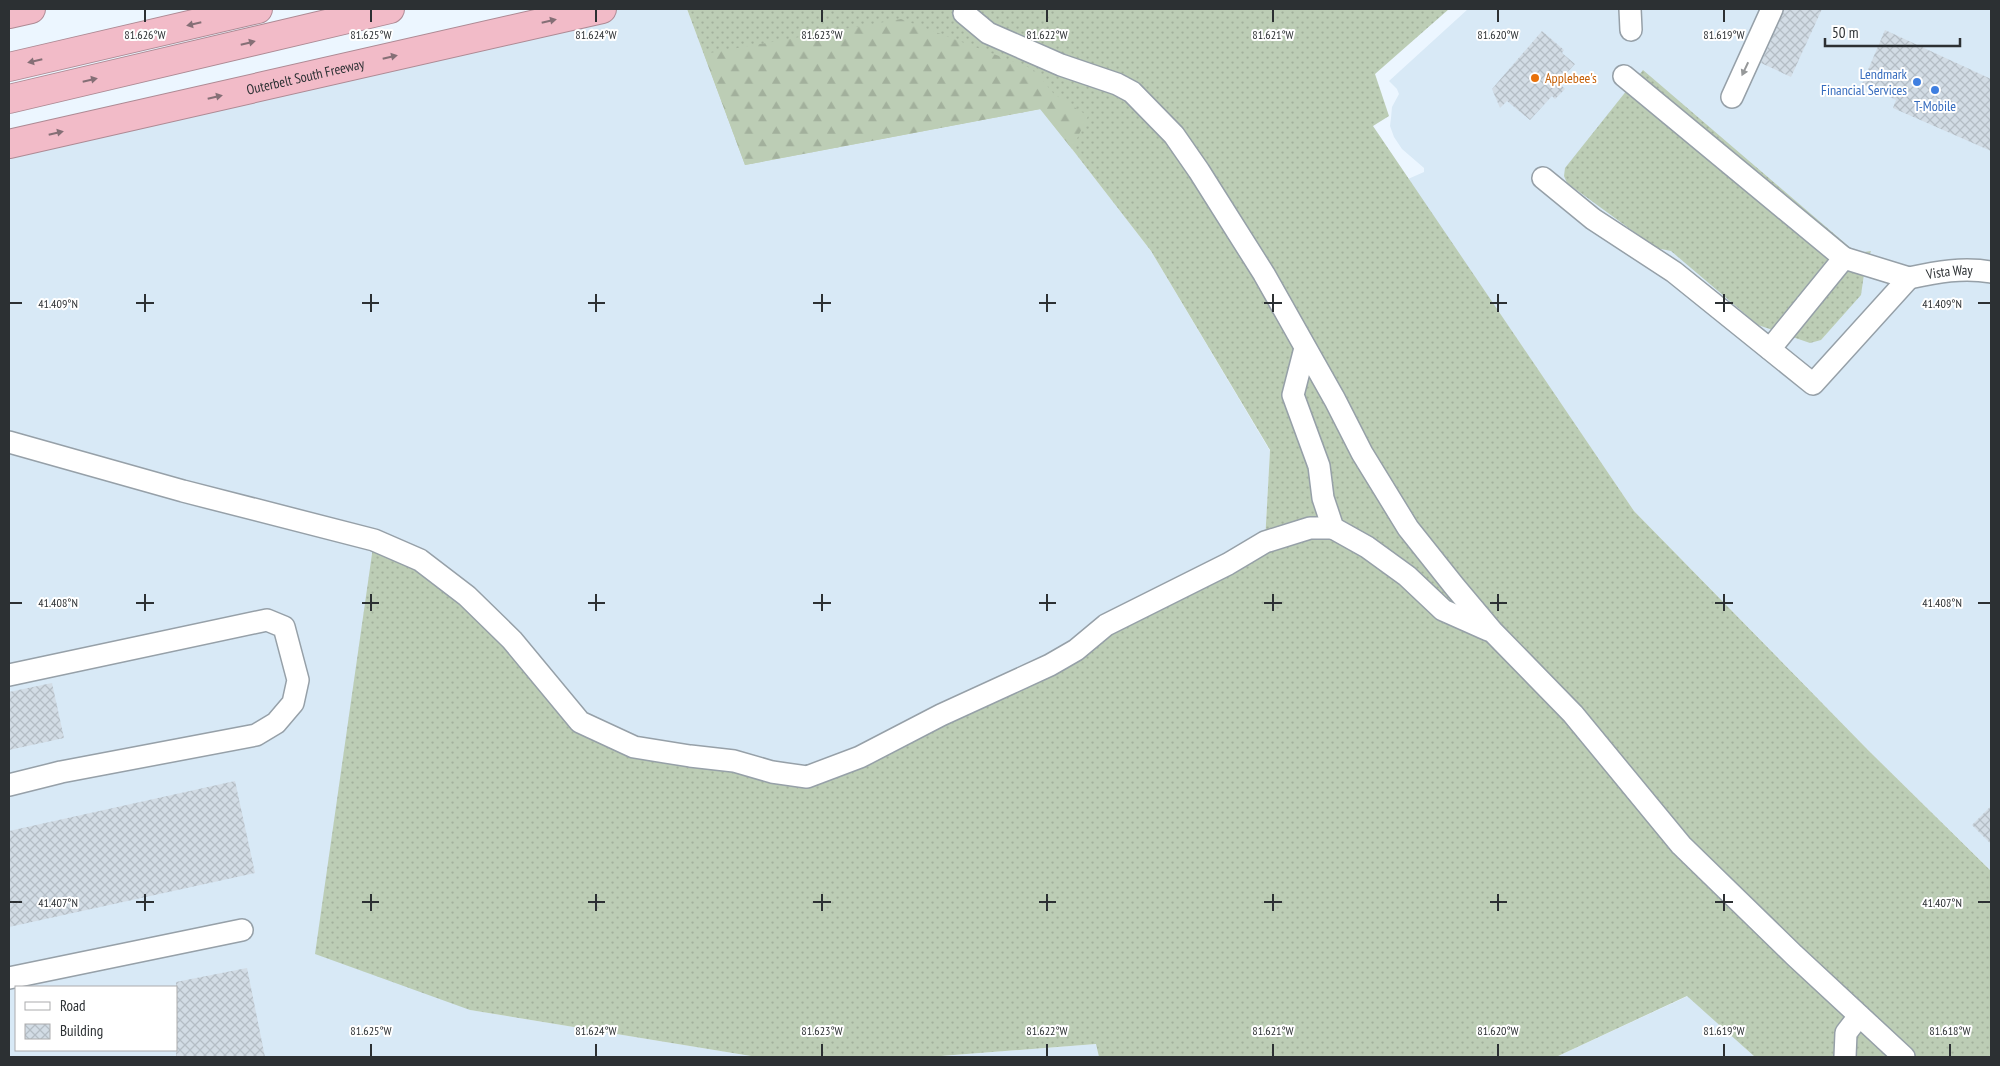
<svg xmlns="http://www.w3.org/2000/svg" width="2000" height="1066" font-family="'PT Sans Narrow',sans-serif">
<style>
.built{fill:#d8e9f6;fill-rule:evenodd}
.grass{fill:url(#grass-dots)}
.forest{fill:url(#forest-firs)}
.building{fill:url(#building-cross-hatch)}
.lines{fill:none;stroke-linecap:round;stroke-linejoin:round}
.minor-casing{stroke:#96a0a8;stroke-width:24}
.highway-casing{stroke:#ad8a94;stroke-width:30}
.minor{stroke:#fff;stroke-width:21}
.highway{stroke:#f2bbc8;stroke-width:28}
.oneway{fill:#856f76}
.oneway2{fill:#969899}
.ticks{fill:none;stroke:#2c3033;stroke-width:2}
.food-dot{fill:#e8710a;stroke:#fff;stroke-width:2}
.shop-dot{fill:#3f7fe0;stroke:#fff;stroke-width:2}
.labels{text-anchor:middle;dominant-baseline:central;stroke-width:4;stroke-linejoin:round;paint-order:stroke}
.shop-label{font-size:14px;fill:#366cbe;stroke:#fff;text-anchor:end}
.street-label{font-size:14px;fill:#2c3033;stroke:#fff}
.food-label{font-size:14px;fill:#c56008;stroke:#fff;text-anchor:start}
.ticks-label{font-size:12px;text-anchor:middle;fill:#2c3033;stroke:#fff;stroke-width:4;stroke-linejoin:round;paint-order:stroke}
</style>
<defs>
<pattern id="grass-dots" width="8" height="8" patternUnits="userSpaceOnUse" patternTransform="scale(1.25)"><rect width="8" height="8" fill="#bccdb5"/><path d="M2 2h.1M6 6h.1" fill="none" stroke="#a2b09c" stroke-width="1.8" stroke-linecap="round"/></pattern>
<pattern id="forest-firs" width="22" height="20" patternUnits="userSpaceOnUse" patternTransform="scale(1.25)"><rect width="22" height="20" fill="#bccdb5"/><path d="M5 1l3.5 6h-7zM16 11l3.5 6h-7z" fill="#a2b09c"/></pattern>
<pattern id="building-cross-hatch" width="8" height="8" patternUnits="userSpaceOnUse" patternTransform="scale(1.25)"><rect width="8" height="8" fill="#d2dce5"/><path d="M0 0l8 8M0 8l8-8" fill="none" stroke="#b4bdc5"/></pattern>
</defs>
<rect width="100%" height="100%" fill="#ecf6ff"/>
<g class="built">
<path d="M603 9H687L745 165 1041 109 1151 251 1270 451 1265 542 470 1010 757 1057H9V145ZM16 987H176V1050H16Z"/>
<path d="M1468 9H1991V871L1868 750 1634 511 1408 179 1424 172V168L1402 149 1394 137 1390 126 1391 118 1392 107 1399 94 1397 89 1389 81Z"/>
<path d="M1688 996 1755 1057H1556Z"/>
<path d="M1097 1044 1099 1057H929Z"/>
</g>
<g class="grass">
<path d="M687 9H1449L1375 74 1389 116 1373 126 1634 511 1868 750 1991 871V1057H1755L1687 996 1556 1057H1099L1096 1044 928 1057H757L470 1010 315 954 374 540 420 560 580 722 772 772 860 757 1265 542 1270 450 1151 251 1041 109 745 165Z"/>
<path d="M1643 70 1846 244 1857 253 1871 251 1865 267 1861 295 1821 340 1810 343 1758 325 1671 251 1656 248 1567 183 1564 176 1565 168Z"/>
</g>
<path class="forest" d="M901 19 1033 69 1054 94 1088 116 1072 149 1040 109 745 165 704 54Z"/>
<g class="building">
<path d="M1784 9H1822L1791 77 1761 63Z"/>
<path d="M1885 30 1991 79V151L1893 108 1896 100 1862 84Z"/>
<path d="M1542 31 1564 50 1562 53 1575 64 1566 74 1569 76 1561 85 1565 89 1555 99 1552 96 1530 120 1507 101 1500 108 1492 89Z"/>
<path d="M52 683 64 738 9 750V692Z"/>
<path d="M235 781 255 873 9 927V831Z"/>
<path d="M1991 806V844L1972 825Z"/>
<path d="M247 968 265 1057H176V982Z"/>
</g>
<g class="lines">
<defs>
<g id="minor">
<path d="M1630 9 1631 30"/>
<path d="M964 13 988 33 1061 65 1117 84 1132 92 1174 135 1199 171 1264 274 1335 400 1362 453 1408 528 1455 587 1492 631 1573 714 1681 845 1794 955 1904 1057"/>
<path d="M1624 76 1844 258"/>
<path d="M1732 97 1772 9"/>
<path d="M1543 178 1593 219 1674 272 1813 384 1909 278"/>
<path id="s1" d="M1909 278C1937 272 1963 267 1991 272"/>
<path d="M1305 348 1293 395 1319 466 1323 498 1333 528 1367 547 1407 576 1443 610 1488 630"/>
<path d="M1770 349 1844 258 1909 278"/>
<path d="M9 442 183 491 374 540 420 560 467 596 512 640 580 722 634 747 690 756 734 761 772 772 807 777 860 757 941 715 1050 665 1076 650 1106 625 1228 564 1265 542 1310 528H1333"/>
<path d="M9 675 267 620 284 627 298 680 293 703 276 723 256 735 61 772 9 785"/>
<path d="M9 978 242 930"/>
<path d="M1845 1057 1846 1033 1859 1016"/>
</g>
<g id="highway">
<path d="M9 14 31 9"/>
<path d="M9 67 258 9"/>
<path d="M9 99 390 9"/>
<path id="s2" d="M9 144 602 9"/>
</g>
</defs>
<use href="#minor" class="minor-casing"/>
<use href="#highway" class="highway-casing"/>
<use href="#minor" class="minor"/>
<use href="#highway" class="highway"/>
</g>
<defs><path id="oneway-solid" d="M-6-.8H1V-3.2L6.5 0L1 3.2V.8H-6Z" transform="scale(1.25)"/></defs>
<g class="oneway">
<use href="#oneway-solid" transform="translate(549 21) rotate(-13)"/>
<use href="#oneway-solid" transform="translate(194 24) rotate(167)"/>
<use href="#oneway-solid" transform="translate(248 43) rotate(-14)"/>
<use href="#oneway-solid" transform="translate(390 57) rotate(-13)"/>
<use href="#oneway-solid" transform="translate(35 61) rotate(167)"/>
<use href="#oneway-solid" transform="translate(90 80) rotate(-13)"/>
<use href="#oneway-solid" transform="translate(215 97) rotate(-13)"/>
<use href="#oneway-solid" transform="translate(56 133) rotate(-13)"/>
</g>
<use class="oneway2" href="#oneway-solid" transform="translate(1745 69) rotate(115)"/>
<path class="ticks" d="M145 10V22M371 10V22M596 10V22M822 10V22M1047 10V22M1273 10V22M1498 10V22M1724 10V22M145 294V312M371 294V312M596 294V312M822 294V312M1047 294V312M1273 294V312M1498 294V312M1724 294V312M10 303H22M136 303H154M362 303H379M588 303H605M813 303H831M1039 303H1056M1264 303H1282M1490 303H1507M1715 303H1733M1978 303H1990M145 594V611M371 594V611M596 594V611M822 594V611M1047 594V611M1273 594V611M1498 594V611M1724 594V611M10 603H22M136 603H154M362 603H379M588 603H605M813 603H831M1039 603H1056M1264 603H1282M1490 603H1507M1715 603H1733M1978 603H1990M145 894V911M371 894V911M596 894V911M822 894V911M1047 894V911M1273 894V911M1498 894V911M1724 894V911M10 902H22M136 902H154M362 902H379M588 902H605M813 902H831M1039 902H1056M1264 902H1282M1490 902H1507M1715 902H1733M1978 902H1990M371 1044V1056M596 1044V1056M822 1044V1056M1047 1044V1056M1273 1044V1056M1498 1044V1056M1724 1044V1056M1950 1044V1056"/>
<circle class="food-dot" cx="1535" cy="78" r="5"/>
<g class="shop-dot">
<circle cx="1917" cy="82" r="5"/>
<circle cx="1935" cy="90" r="5"/>
</g>
<g class="labels">
<g class="shop-label">
<text x="1907" y="74">Lendmark<tspan x="1907" dy="16">Financial Services</tspan></text>
<text x="1935" y="106" text-anchor="middle">T-Mobile</text>
</g>
<g class="street-label">
<text stroke="none"><textPath href="#s2" startOffset="304">Outerbelt South Freeway</textPath></text>
<text stroke="none"><textPath href="#s1" startOffset="41">Vista Way</textPath></text>
</g>
<g class="food-label">
<text x="1545" y="78">Applebee's</text>
</g>
</g>
<g class="ticks-label">
<text x="145" y="39">81.626°W</text>
<text x="371" y="39">81.625°W</text>
<text x="596" y="39">81.624°W</text>
<text x="822" y="39">81.623°W</text>
<text x="1047" y="39">81.622°W</text>
<text x="1273" y="39">81.621°W</text>
<text x="1498" y="39">81.620°W</text>
<text x="1724" y="39">81.619°W</text>
<text x="58" y="308">41.409°N</text>
<text x="1942" y="308">41.409°N</text>
<text x="58" y="607">41.408°N</text>
<text x="1942" y="607">41.408°N</text>
<text x="58" y="907">41.407°N</text>
<text x="1942" y="907">41.407°N</text>
<text x="371" y="1035">81.625°W</text>
<text x="596" y="1035">81.624°W</text>
<text x="822" y="1035">81.623°W</text>
<text x="1047" y="1035">81.622°W</text>
<text x="1273" y="1035">81.621°W</text>
<text x="1498" y="1035">81.620°W</text>
<text x="1724" y="1035">81.619°W</text>
<text x="1950" y="1035">81.618°W</text>
</g>
<rect width="2000" height="1066" fill="none" stroke="#2c3033" stroke-width="20"/>
<rect x="15" y="986" width="162" height="65" fill="#ffffff" stroke="#abacad"/>
<rect x="25" y="1002" width="25" height="8" fill="#ffffff" stroke="#abacad"/>
<text x="60" y="1011" font-size="15" fill="#2c3033">Road</text>
<rect x="25" y="1024" width="25" height="15" fill="url(#building-cross-hatch)" stroke="#abacad"/>
<text x="60" y="1036" font-size="15" fill="#2c3033">Building</text>
<path d="M1825 38v8h135v-8" fill="none" stroke="#2c3033" stroke-width="2.5"/>
<text x="1832" y="38" font-size="15" fill="#2c3033" stroke="#ffffff" stroke-width="4" paint-order="stroke">50 m</text>
</svg>
